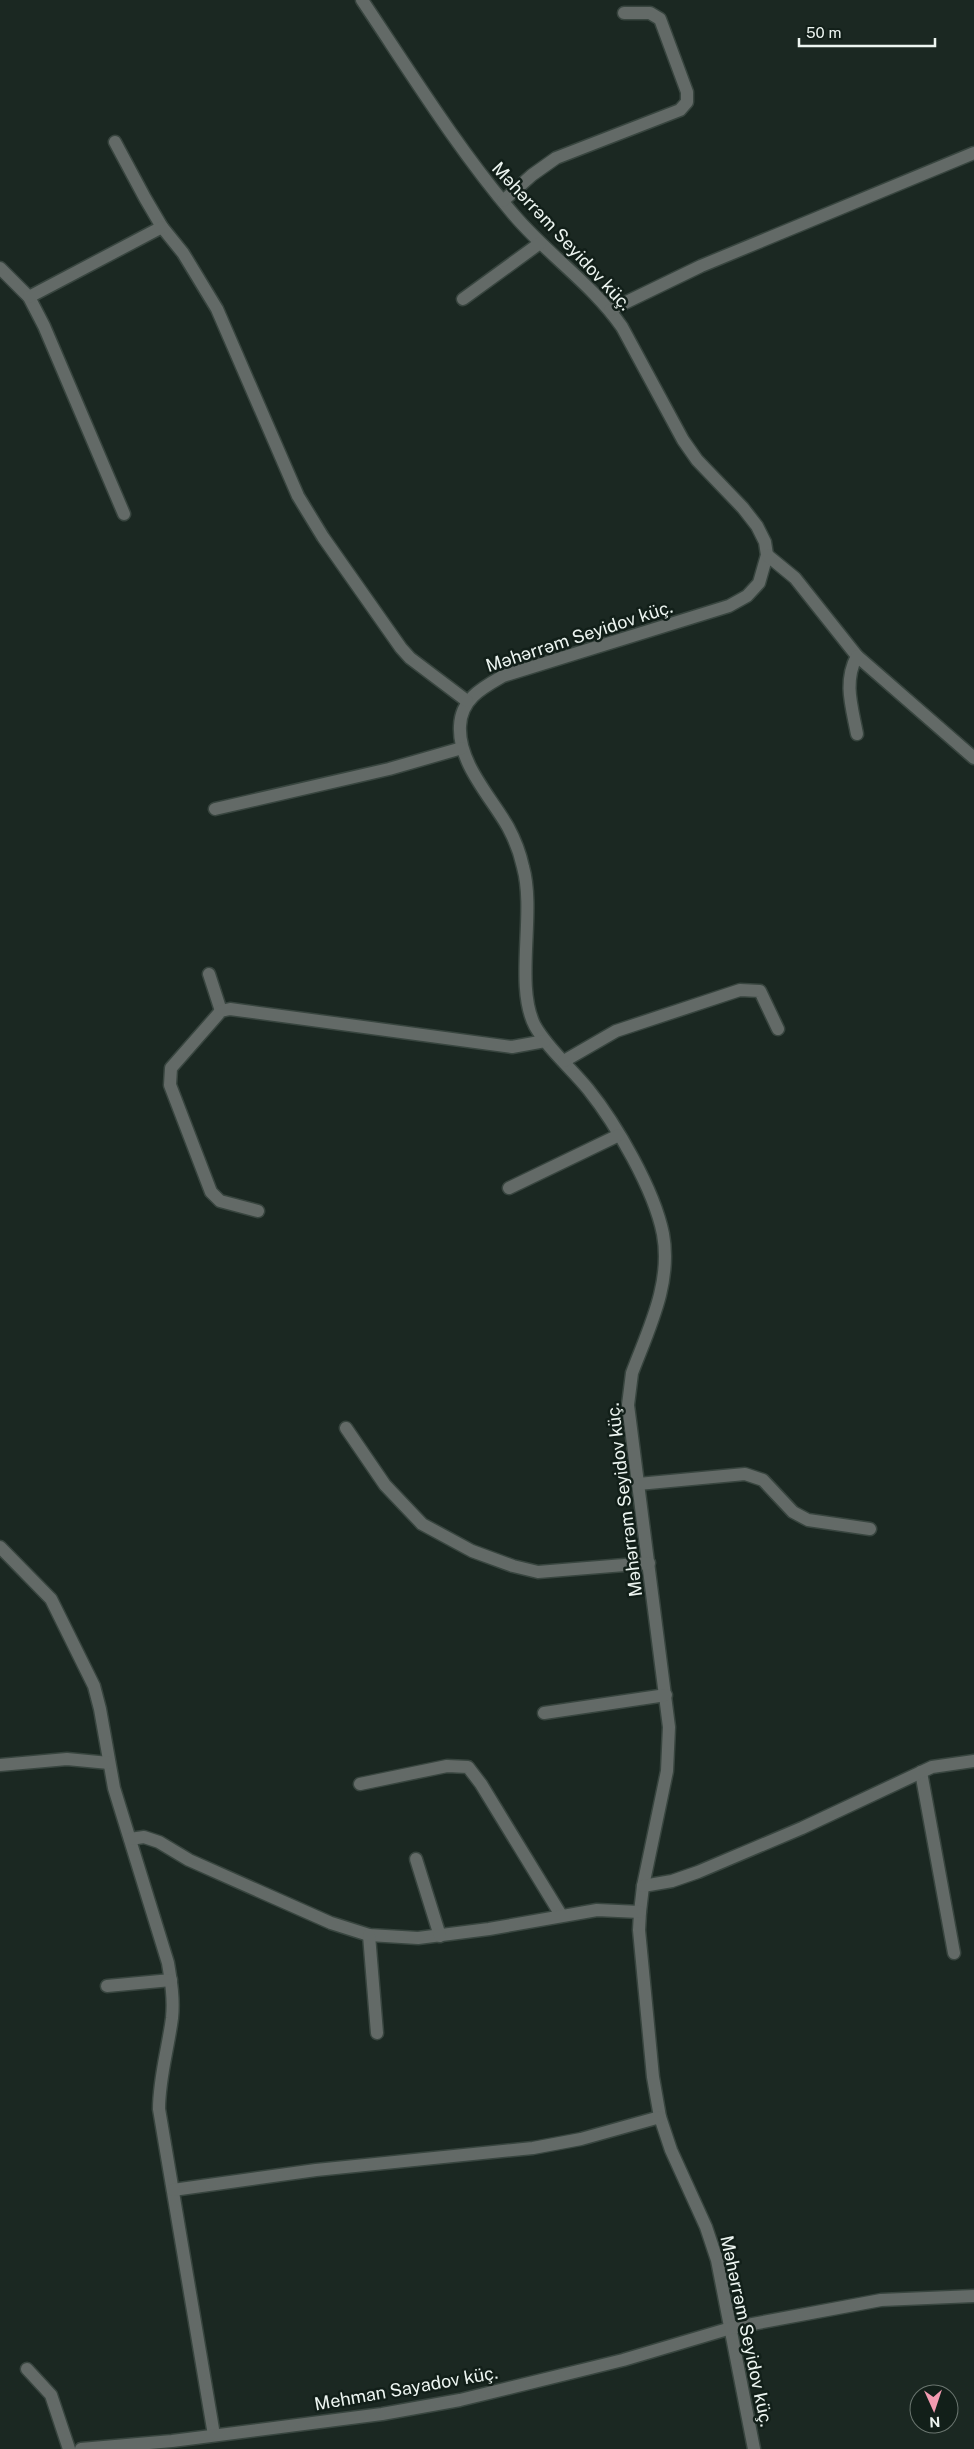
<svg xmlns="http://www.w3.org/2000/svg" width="974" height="2449" font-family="'Public Sans',sans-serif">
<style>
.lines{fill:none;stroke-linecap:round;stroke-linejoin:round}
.street-casing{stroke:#38453f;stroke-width:15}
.street{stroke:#636a67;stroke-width:12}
.labels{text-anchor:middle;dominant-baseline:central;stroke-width:5;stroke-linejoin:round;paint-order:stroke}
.street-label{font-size:18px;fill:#edf5f1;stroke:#121f19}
</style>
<rect width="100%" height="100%" fill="#1b2822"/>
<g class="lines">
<defs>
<g id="street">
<path d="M362 0C411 73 457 148 514 215 548 255 592 284 622 327L683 440 697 460 743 508 757 526 765 542 767 555 759 583 747 596 729 606 503 676C482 688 461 699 460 726 458 763 491 797 508 827 515 840 520 853 523 867 536 913 514 986 535 1026 548 1049 571 1068 588 1089 616 1124 654 1189 663 1234 672 1283 649 1328 632 1373L628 1405 669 1727 667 1771 643 1886 640 1912 639 1930 653 2077 660 2117 671 2150 706 2227 717 2260 754 2449"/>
<path d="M115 142 145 198 162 227 183 253 217 309 298 496 323 537 401 648 410 658 467 701"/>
<path d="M503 201 532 175 556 158 680 110 687 102V92L660 19 650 13H624"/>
<path d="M0 268 29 297 44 326 124 514"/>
<path d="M29 297 162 227"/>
<path d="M463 299 540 243"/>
<path d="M610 310 701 266 974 153"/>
<path d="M767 555 795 578 857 656 974 758"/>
<path d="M857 656C843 682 852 707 857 734"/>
<path d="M215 809 389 769 462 748"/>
<path d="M209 974 221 1011"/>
<path d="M564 1061 616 1031 740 990 760 991 778 1029"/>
<path d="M509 1188 619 1135"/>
<path d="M258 1211 220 1201 211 1192 170 1085 171 1068 221 1011 230 1009 512 1047 545 1041"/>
<path d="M346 1428 385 1485 422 1524 472 1551 513 1566 538 1572 649 1563"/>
<path d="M638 1484 745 1474 763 1480 793 1512 808 1520 870 1529"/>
<path d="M0 1547 51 1599 94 1686 100 1709 114 1788 168 1963C171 1981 174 1999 172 2018 168 2049 159 2078 159 2109L214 2435"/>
<path d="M544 1713 666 1695"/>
<path d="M0 1765 67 1759 109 1763"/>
<path d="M921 1772 954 1953"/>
<path d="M360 1784 447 1766 468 1767 481 1784 561 1915"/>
<path d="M130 1839 144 1837 159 1842 189 1860 331 1923 369 1935 418 1938 489 1929 597 1910 640 1912"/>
<path d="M416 1859 440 1936"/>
<path d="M643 1886 672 1881 698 1872 802 1828 932 1767 974 1761"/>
<path d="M369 1935 377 2033"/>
<path d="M107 1986 171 1980"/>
<path d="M173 2190 316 2170 533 2148 581 2139 660 2117"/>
<path d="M27 2369 51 2395 69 2449"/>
<path d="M81 2449 172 2441 382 2414 460 2400 623 2360 731 2328 881 2300 974 2296"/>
</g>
</defs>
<use href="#street" class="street-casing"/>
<use href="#street" class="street"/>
</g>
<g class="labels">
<g class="street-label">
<text transform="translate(562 236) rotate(47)">Məhərrəm Seyidov küç.</text>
<text transform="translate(579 636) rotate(-18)">Məhərrəm Seyidov küç.</text>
<text transform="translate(624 1500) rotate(-97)">Məhərrəm Seyidov küç.</text>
<text transform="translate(747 2331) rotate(78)">Məhərrəm Seyidov küç.</text>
<text transform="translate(406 2388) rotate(-10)">Mehman Sayadov küç.</text>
</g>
</g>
<g transform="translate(934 2409) rotate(177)"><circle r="24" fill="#121f19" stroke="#6a756f"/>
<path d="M0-4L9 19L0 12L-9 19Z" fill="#f29ab0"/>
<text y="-8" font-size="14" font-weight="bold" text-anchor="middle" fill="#edf5f1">N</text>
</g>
<path d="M799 38v8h136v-8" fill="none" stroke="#edf5f1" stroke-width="2.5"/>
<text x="806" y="38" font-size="15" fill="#edf5f1" stroke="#121f19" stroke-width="4" paint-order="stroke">50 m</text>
</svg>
